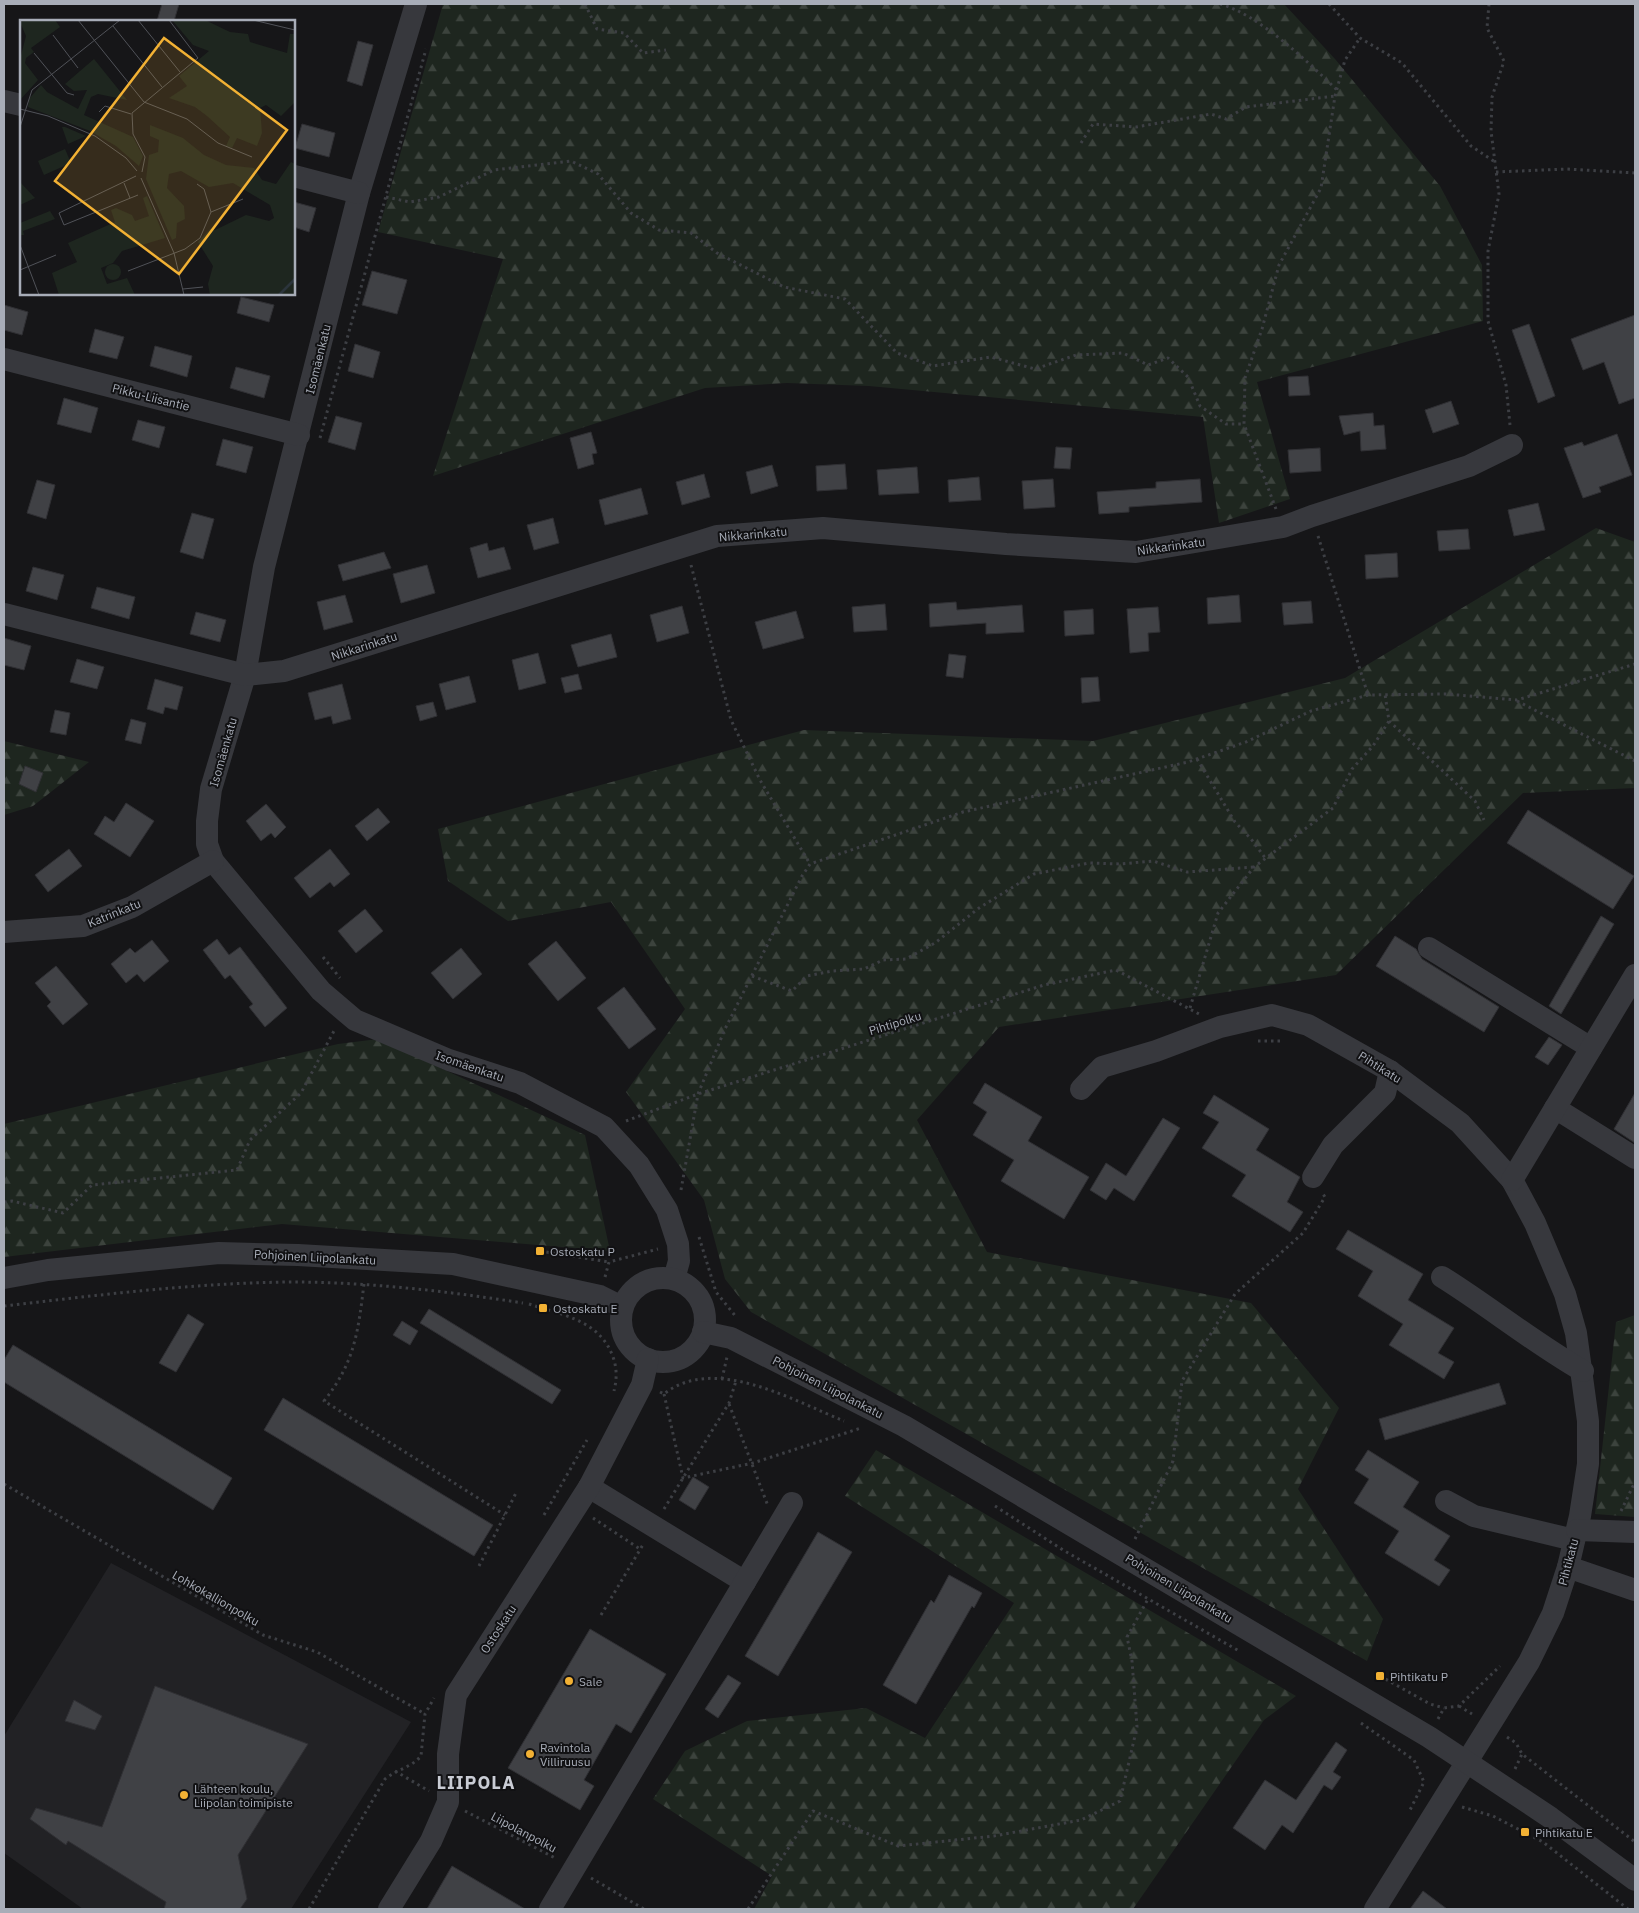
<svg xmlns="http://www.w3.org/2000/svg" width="1639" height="1913" font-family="'IBM Plex Sans',sans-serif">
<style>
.built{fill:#222225}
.forest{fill:url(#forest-firs)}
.building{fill:#404145;stroke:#303034}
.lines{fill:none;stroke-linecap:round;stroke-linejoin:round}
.path{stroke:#3d3f44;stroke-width:3;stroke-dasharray:2.5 4;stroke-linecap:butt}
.minor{stroke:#37383d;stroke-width:22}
.poi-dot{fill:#f2b134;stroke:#111113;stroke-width:2}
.labels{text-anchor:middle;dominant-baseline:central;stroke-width:4;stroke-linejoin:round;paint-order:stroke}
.street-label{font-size:12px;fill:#a8adb8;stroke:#111113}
.poi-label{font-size:12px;fill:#a8adb8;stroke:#111113;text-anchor:start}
.district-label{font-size:18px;font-weight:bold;letter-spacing:1px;fill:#c9ccd4;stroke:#111113}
.inset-river{fill:none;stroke:#2c353c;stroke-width:2.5}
.inset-road{fill:none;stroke:#505258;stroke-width:1}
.view{fill:#f2b134;fill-opacity:0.15;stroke:#f2b134;stroke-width:2.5}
.inset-edge{fill:none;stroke:#a8adb8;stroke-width:2.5}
</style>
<defs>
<pattern id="forest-firs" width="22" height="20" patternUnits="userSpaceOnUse" patternTransform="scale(1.25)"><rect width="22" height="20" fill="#1e261f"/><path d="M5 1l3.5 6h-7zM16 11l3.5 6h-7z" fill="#3c433d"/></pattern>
</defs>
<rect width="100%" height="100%" fill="#161618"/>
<path class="built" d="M111 1563 411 1722 291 1909H83L4 1853V1736Z"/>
<g class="forest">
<path d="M443 4H1284L1335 59 1440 186 1482 265 1483 321 1257 382 1290 499 1219 523 1203 417 869 386 787 383 705 388 433 476 503 259 378 232Z"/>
<path d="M1596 528 1635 542V788L1523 793 1336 975 999 1027 917 1120 987 1252 1251 1303 1339 1408 1298 1489 1383 1619 1367 1661 751 1312 725 1279 704 1200 626 1092 685 1009 611 902 508 921 448 881 438 829 804 730 1093 741 1345 678Z"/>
<path d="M4 741 89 762 33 806 4 815Z"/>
<path d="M378 1039 585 1135 610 1251 282 1224 4 1257V1124L338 1044Z"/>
<path d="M1635 1315V1517L1595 1514 1616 1322Z"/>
<path d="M876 1450 1296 1696 1264 1720 1133 1909H754L772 1876 653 1799 685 1751 747 1721 866 1708 925 1738 1014 1603 845 1496Z"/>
</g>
<g class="building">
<path d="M162 4H179L174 21H157Z"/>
<path d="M358 41 373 45 362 86 347 81Z"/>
<path d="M302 124 335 133 329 157 295 148Z"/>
<path d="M294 202 316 208 309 232 294 227Z"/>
<path d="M372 271 407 280 397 314 362 305Z"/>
<path d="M241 297 274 305 269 322 237 313Z"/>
<path d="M4 305 28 312 22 335 4 330Z"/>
<path d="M1635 315V398L1619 404 1604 362 1583 370 1571 339Z"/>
<path d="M1529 324 1555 396 1538 403 1512 330Z"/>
<path d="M95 329 124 337 117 359 89 352Z"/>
<path d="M355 344 380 352 373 378 348 371Z"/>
<path d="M155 346 192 356 187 377 150 366Z"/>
<path d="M236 367 270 376 264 398 230 388Z"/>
<path d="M1308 376 1310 395 1289 396 1288 377Z"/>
<path d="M64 398 98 408 91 433 57 424Z"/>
<path d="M1451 401 1459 424 1433 433 1425 410Z"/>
<path d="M1373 413 1374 426 1384 425 1386 449 1361 451 1360 431 1344 435 1339 416Z"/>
<path d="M336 416 362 423 355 450 328 442Z"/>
<path d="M138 420 165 427 159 448 132 440Z"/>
<path d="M591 432 597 453 592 454 594 464 578 469 570 438Z"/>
<path d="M1617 434 1632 475 1599 487 1601 492 1583 498 1564 448 1582 442 1584 446Z"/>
<path d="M223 439 253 447 246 473 216 465Z"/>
<path d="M1056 447 1072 448 1070 469 1054 468Z"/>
<path d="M1320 448 1321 471 1290 473 1288 450Z"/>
<path d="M845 464 847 489 817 491 816 466Z"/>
<path d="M772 465 778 486 751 494 746 472Z"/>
<path d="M917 467 919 493 879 495 877 470Z"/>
<path d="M704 474 710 497 682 505 676 482Z"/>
<path d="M979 477 981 500 949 502 948 480Z"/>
<path d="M1053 479 1055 507 1024 509 1022 481Z"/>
<path d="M1200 479 1202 502 1129 507V512L1099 514 1097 492 1156 488V482Z"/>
<path d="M37 480 55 485 46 519 27 513Z"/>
<path d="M641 488 648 514 605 525 599 500Z"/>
<path d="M1538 503 1545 530 1514 536 1508 510Z"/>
<path d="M192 513 214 519 203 559 180 552Z"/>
<path d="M553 518 559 543 534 550 527 525Z"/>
<path d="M1468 529 1470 549 1439 551 1437 531Z"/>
<path d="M487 543 489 551 504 547 511 569 478 578 470 548Z"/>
<path d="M384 552 391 568 343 581 338 565Z"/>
<path d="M1397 553 1398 577 1366 579 1365 555Z"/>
<path d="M427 565 435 593 401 603 393 574Z"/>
<path d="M33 567 64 575 57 600 26 591Z"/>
<path d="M97 587 135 597 129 619 91 608Z"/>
<path d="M345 595 353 622 324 630 317 602Z"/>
<path d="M1239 595 1241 622 1208 624 1207 598Z"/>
<path d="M1311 601 1313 623 1284 625 1282 603Z"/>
<path d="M956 602 957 610 1022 605 1024 632 986 634V623L930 627 929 604Z"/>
<path d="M885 604 887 630 854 632 852 607Z"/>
<path d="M682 606 689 633 657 642 650 615Z"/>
<path d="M1158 607 1160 632 1148 633 1149 651 1130 653 1127 609Z"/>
<path d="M1093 609 1094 634 1065 636 1064 611Z"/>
<path d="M796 611 804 638 763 649 755 622Z"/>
<path d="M196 612 226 620 220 642 190 634Z"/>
<path d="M611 634 617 657 578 667 571 645Z"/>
<path d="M4 638 31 646 24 670 4 665Z"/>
<path d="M538 653 546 683 519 690 512 660Z"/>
<path d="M949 654 966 656 963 678 946 676Z"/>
<path d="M77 659 104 667 97 689 70 682Z"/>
<path d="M578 674 582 689 565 693 561 678Z"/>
<path d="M469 676 476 702 446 710 439 684Z"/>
<path d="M1098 677 1100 701 1082 703 1081 678Z"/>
<path d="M155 679 183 687 177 710 165 707 163 714 147 709Z"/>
<path d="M342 684 351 719 333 724 331 716 315 720 308 693Z"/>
<path d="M433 702 437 716 420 721 416 706Z"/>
<path d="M55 710 70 713 66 735 50 732Z"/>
<path d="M131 719 146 723 141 744 125 740Z"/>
<path d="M25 766 43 773 36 792 19 784Z"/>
<path d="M126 803 154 821 130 857 94 834 105 816 114 822Z"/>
<path d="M266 804 286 827 275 838 271 833 261 841 246 821Z"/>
<path d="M378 808 390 822 367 841 355 826Z"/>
<path d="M1528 810 1634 876 1613 909 1507 843Z"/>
<path d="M69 849 82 866 48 892 35 875Z"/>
<path d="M330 849 350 874 334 887 330 882 310 898 294 878Z"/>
<path d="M365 909 383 931 356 953 338 931Z"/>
<path d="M1601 916 1614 924 1561 1014 1549 1006Z"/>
<path d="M1395 936 1416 949 1422 959 1499 1007 1484 1032 1376 966Z"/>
<path d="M217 939 229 955 240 947 287 1008 265 1027 249 1007 253 1004 230 975 225 979 203 950Z"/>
<path d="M152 940 169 961 144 982 137 974 126 983 111 964 130 948 135 953Z"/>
<path d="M556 941 586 978 558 1001 528 964Z"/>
<path d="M461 948 482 974 453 999 431 973Z"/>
<path d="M56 966 88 1004 63 1025 47 1006 51 1002 35 983Z"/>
<path d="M624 987 656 1029 629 1049 597 1008Z"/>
<path d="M1549 1037 1562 1045 1548 1065 1535 1057Z"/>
<path d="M985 1083 1042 1117 1028 1141 1089 1177 1064 1219 1001 1181 1014 1160 973 1135 987 1112 973 1103Z"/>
<path d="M1635 1093V1143L1614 1129Z"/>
<path d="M1214 1095 1269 1129 1256 1150 1300 1177 1287 1202 1303 1212 1290 1232 1232 1196 1246 1175 1202 1148 1219 1122 1203 1113Z"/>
<path d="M1163 1118 1180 1128 1134 1201 1114 1188 1106 1200 1090 1190 1106 1163 1126 1176Z"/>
<path d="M1348 1230 1423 1274 1408 1300 1454 1328 1438 1353 1454 1362 1444 1379 1389 1345 1403 1324 1358 1296 1373 1271 1336 1249Z"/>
<path d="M429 1309 561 1390 552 1404 420 1323Z"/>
<path d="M188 1314 204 1324 176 1372 159 1363Z"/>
<path d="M402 1321 418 1331 410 1345 393 1335Z"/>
<path d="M13 1345 232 1478 213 1510 4 1382V1360Z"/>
<path d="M1499 1383 1506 1404 1385 1440 1379 1419Z"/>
<path d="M283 1398 493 1525 474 1556 264 1430Z"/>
<path d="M1368 1450 1419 1482 1403 1507 1450 1536 1434 1560 1450 1570 1439 1586 1385 1553 1399 1531 1354 1503 1369 1479 1355 1470Z"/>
<path d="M693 1477 709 1487 695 1510 679 1500Z"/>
<path d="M818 1532 852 1552 778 1676 745 1656Z"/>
<path d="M949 1575 982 1593 974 1608 972 1606 916 1704 883 1685 931 1600 934 1603Z"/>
<path d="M590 1629 666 1674 631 1733 616 1724 584 1780 594 1786 580 1810 508 1768Z"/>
<path d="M728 1675 741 1683 718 1718 705 1709Z"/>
<path d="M155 1686 308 1744 238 1855 247 1899 240 1909H164L166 1902 68 1841 66 1845 30 1819 36 1808 102 1827Z"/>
<path d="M74 1700 102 1716 95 1730 65 1721Z"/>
<path d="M1336 1742 1347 1750 1333 1772 1341 1777 1332 1790 1324 1785 1293 1833 1282 1825 1265 1850 1233 1828 1265 1780 1296 1800Z"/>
<path d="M452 1866 525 1909H427Z"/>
<path d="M1423 1891 1447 1909H1410Z"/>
</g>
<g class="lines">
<g class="path">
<path d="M585 4 597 29 624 33 643 53 666 50"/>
<path d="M1220 4C1258 14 1308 62 1337 90"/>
<path d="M1329 4 1360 38 1402 63 1471 146 1495 162"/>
<path d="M1489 4 1487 28 1504 61 1492 97 1491 131 1499 194 1488 251V321L1506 385 1510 425"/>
<path d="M1081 143 1093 124 1136 127 1211 114 1226 119 1246 107 1335 96"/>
<path d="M1496 172 1567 169 1635 173"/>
<path d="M386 197 410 202 439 197 494 170 571 161 598 174 631 213 659 230 691 233 717 253 784 287 845 299 897 353 933 366 991 357 1035 369 1076 355 1123 353 1148 365 1168 358 1188 377 1200 406 1226 424H1244"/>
<path d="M320 438 426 49"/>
<path d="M1276 509 1244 424 1245 378 1262 329 1279 265 1321 188 1335 96 1345 60 1360 38"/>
<path d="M1318 536 1368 695"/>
<path d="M691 565 731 720 760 780 810 864"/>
<path d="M1517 701 1635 761"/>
<path d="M1389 721 1475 801 1484 820"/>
<path d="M1197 759 1235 822 1251 839 1266 859"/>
<path d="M323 957 340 978"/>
<path d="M752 976 792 991 807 976 832 971 864 969 883 960 906 959 935 943 979 908 1034 874 1089 863 1121 864 1153 861 1187 872 1254 867"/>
<path d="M1190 1008 1218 913 1254 867 1333 808 1352 769 1373 746 1389 721 1385 694"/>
<path d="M1258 1041H1284"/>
<path d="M626 1121 698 1094 1044 985 1116 970 1199 1014"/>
<path d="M681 1190 698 1094 725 1029 802 876 810 864 963 812 1188 762 1246 742 1311 711 1368 695 1446 694 1517 700 1635 664"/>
<path d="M4 1202 12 1201 63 1213 92 1185 237 1170 250 1140 301 1093 335 1029"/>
<path d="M699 1237 716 1292 737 1318"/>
<path d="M540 1251 609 1262"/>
<path d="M605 1277 609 1262 658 1249"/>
<path d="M364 1284C358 1332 355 1362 324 1401L505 1515"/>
<path d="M529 1304C562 1315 600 1320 613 1357 617 1368 617 1379 614 1391"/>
<path d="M4 1306C99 1295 194 1283 290 1282 368 1282 446 1291 523 1303"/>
<path d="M722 1379 727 1357"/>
<path d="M660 1392 664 1394C714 1354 794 1401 844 1421"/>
<path d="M664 1394 683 1478 753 1463 861 1428"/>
<path d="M729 1404 768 1506"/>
<path d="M4 1484 263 1635 317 1652 425 1714"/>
<path d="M995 1506 1063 1550 1239 1651"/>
<path d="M664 1509 729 1403 736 1381"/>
<path d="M1621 1511 1635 1482"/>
<path d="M544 1515 587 1440"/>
<path d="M593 1518 640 1549"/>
<path d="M1135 1539 1173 1461 1182 1381 1235 1294 1303 1233 1325 1197 1323 1194"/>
<path d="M479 1566 517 1491"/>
<path d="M601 1615 644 1543"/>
<path d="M1380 1676 1430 1704 1444 1708"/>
<path d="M1459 1706 1472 1714"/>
<path d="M1438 1719 1444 1708 1459 1706 1500 1666"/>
<path d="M1361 1723 1414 1760 1424 1782 1410 1810"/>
<path d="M1507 1737 1516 1743 1522 1754 1635 1842"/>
<path d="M1515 1769 1522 1754"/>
<path d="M395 1771 429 1791"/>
<path d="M1462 1807 1493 1816 1543 1842 1628 1909"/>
<path d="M465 1811 557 1859"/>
<path d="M591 1878 644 1909"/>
<path d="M309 1909 385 1779C396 1770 412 1767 421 1756L425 1714 434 1698"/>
<path d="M748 1909 813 1811 898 1846 994 1836 1081 1820 1120 1801 1137 1727 1132 1661 1127 1637 1148 1599"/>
</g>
<g class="minor">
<path d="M416 4 359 193 264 567 245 675 211 789 207 821V844L213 861 321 991 355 1020 449 1060 520 1083 604 1127 639 1165 667 1210 678 1244 679 1261 674 1279"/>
<path d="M4 101 21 105"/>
<path d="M294 176 359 193"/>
<path d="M4 359 299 435"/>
<path d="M4 614 245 675 284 671 717 536 823 528 1006 544 1136 552 1283 527 1312 516 1469 466 1512 445"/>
<path d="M4 932 83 926 132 907 213 861"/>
<path d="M1429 948 1591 1048"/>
<path d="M1081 1089 1102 1067 1156 1051 1220 1027 1272 1015 1308 1025 1390 1071 1460 1123 1512 1180 1535 1223 1565 1294 1576 1333 1588 1421V1464L1580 1516 1568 1567 1553 1613 1529 1662 1375 1909"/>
<path d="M1555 1108 1635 1158"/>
<path d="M1313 1177 1333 1145 1385 1093 1390 1071"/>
<path d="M1512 1180 1635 975"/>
<path d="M1442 1277C1490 1307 1534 1343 1583 1371"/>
<path d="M4 1278 48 1270 219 1253 298 1255 453 1264 600 1296 622 1307"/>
<circle cx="663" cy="1320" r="42"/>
<path d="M703 1332 731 1338 904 1426 1429 1737 1551 1818 1635 1880"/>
<path d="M589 1487 745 1582"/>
<path d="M1446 1501 1474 1516 1574 1540"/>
<path d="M1577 1530 1635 1532"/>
<path d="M1568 1567 1635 1590"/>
<path d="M389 1909 431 1841 448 1802V1754L456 1695 589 1487 642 1385 648 1359"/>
<path d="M550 1909 792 1503"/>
</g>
</g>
<g class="poi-dot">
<rect x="535" y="1246" width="10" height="10" rx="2.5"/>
<rect x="538" y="1303" width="10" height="10" rx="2.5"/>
<rect x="1375" y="1671" width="10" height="10" rx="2.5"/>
<circle cx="569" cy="1681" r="5"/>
<circle cx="530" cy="1754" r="5"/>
<circle cx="184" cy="1795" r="5"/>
<rect x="1520" y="1827" width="10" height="10" rx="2.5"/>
</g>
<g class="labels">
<g class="street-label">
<text transform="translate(318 359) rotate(-76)">Isomäenkatu</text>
<text transform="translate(151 397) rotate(14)">Pikku-Liisantie</text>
<text transform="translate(753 534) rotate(-5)">Nikkarinkatu</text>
<text transform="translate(1171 546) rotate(-8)">Nikkarinkatu</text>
<text transform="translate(364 646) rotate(-18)">Nikkarinkatu</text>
<text transform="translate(223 752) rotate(-74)">Isomäenkatu</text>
<text transform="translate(114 913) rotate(-22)">Katrinkatu</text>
<text transform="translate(895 1023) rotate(-17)">Pihtipolku</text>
<text transform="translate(470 1066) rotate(19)">Isomäenkatu</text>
<text transform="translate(1380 1067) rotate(32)">Pihtikatu</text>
<text transform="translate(315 1257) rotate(3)">Pohjoinen Liipolankatu</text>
<text transform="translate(828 1387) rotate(27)">Pohjoinen Liipolankatu</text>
<text transform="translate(1568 1562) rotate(-75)">Pihtikatu</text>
<text transform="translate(1179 1588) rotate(31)">Pohjoinen Liipolankatu</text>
<text transform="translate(216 1598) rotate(30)">Lohkokallionpolku</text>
<text transform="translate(498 1629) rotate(-57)">Ostoskatu</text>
<text transform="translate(524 1832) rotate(28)">Liipolanpolku</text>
</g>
<g class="poi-label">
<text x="550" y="1251">Ostoskatu P</text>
<text x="553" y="1308">Ostoskatu E</text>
<text x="1390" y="1676">Pihtikatu P</text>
<text x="579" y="1681">Sale</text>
<text x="540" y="1747">Ravintola<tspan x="540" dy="14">Villiruusu</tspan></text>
<text x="194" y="1788">Lähteen koulu,<tspan x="194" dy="14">Liipolan toimipiste</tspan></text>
<text x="1535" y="1832">Pihtikatu E</text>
</g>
<g class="district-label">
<text x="476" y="1782">LIIPOLA</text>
</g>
</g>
<g transform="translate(20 20)">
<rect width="275" height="275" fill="#161618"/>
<path d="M45 129 51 143 24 155 18 141Z" fill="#1e261f"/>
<path d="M5 0H35L40 7 11 28 14 32 6 38 5 43 18 60 0 80V39L6 16 0 2ZM152 0H185L210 12 228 14 230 22 267 33 270 14H275V82L261 96 246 85 240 88 242 113 237 126 217 118 212 128 206 126 210 117 187 96 175 87 149 78 167 66 159 56 189 31 173 25ZM74 39 107 80 78 74 71 77 64 95 113 117 123 136 119 146 96 126 70 111 8 87 9 79 21 65 27 72 58 89 67 70 54 71 45 64ZM130 105 163 118 184 135 206 145 234 148 242 160 256 164 271 142 275 144V275H190L188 264 193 246 178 222 190 209 195 210 226 195 249 201 254 198 250 185 213 163 189 167 161 151 149 154 147 168 164 186 165 199 157 203 156 218 152 220 126 159 129 135 138 132 139 120 130 116ZM42 107H45L66 116 48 124ZM0 162 15 178 0 185ZM127 176 145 218 102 231 93 243 81 248 87 264 107 258 115 275H39L32 253 57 242 48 223 95 202 91 190 96 188 112 195 115 201 129 196 123 178ZM30 191 35 199 3 211 4 215H0V203Z" fill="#1e261f"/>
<path d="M85 252a8 8 0 1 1 16 0a8 8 0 1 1-16 0Z" fill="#1e261f"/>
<path class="inset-river" d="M259 275 275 259"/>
<path class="inset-road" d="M58 0 124 82 167 99 198 123 232 137M118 0 160 52M233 0 275 10M93 6 142 67M33 15 58 48M14 33 47 73 54 75M0 89 28 96 75 116 106 138 117 151M79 92 85 86 111 94M0 107 12 70 100 0M122 152 125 137 113 114 112 93 178 38 149 0M116 156 39 193 44 205 118 175M121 158 154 233 164 275M104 163 110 178M191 192 223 179M0 225 19 275M0 250 36 235M108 251 165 229 180 218 191 192 184 169 177 164M163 269 183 267"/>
<path class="view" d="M144 18 267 110 159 254 35 161Z"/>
<rect width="275" height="275" class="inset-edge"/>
</g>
<rect width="1639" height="1913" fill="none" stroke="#a8adb8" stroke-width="10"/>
</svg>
